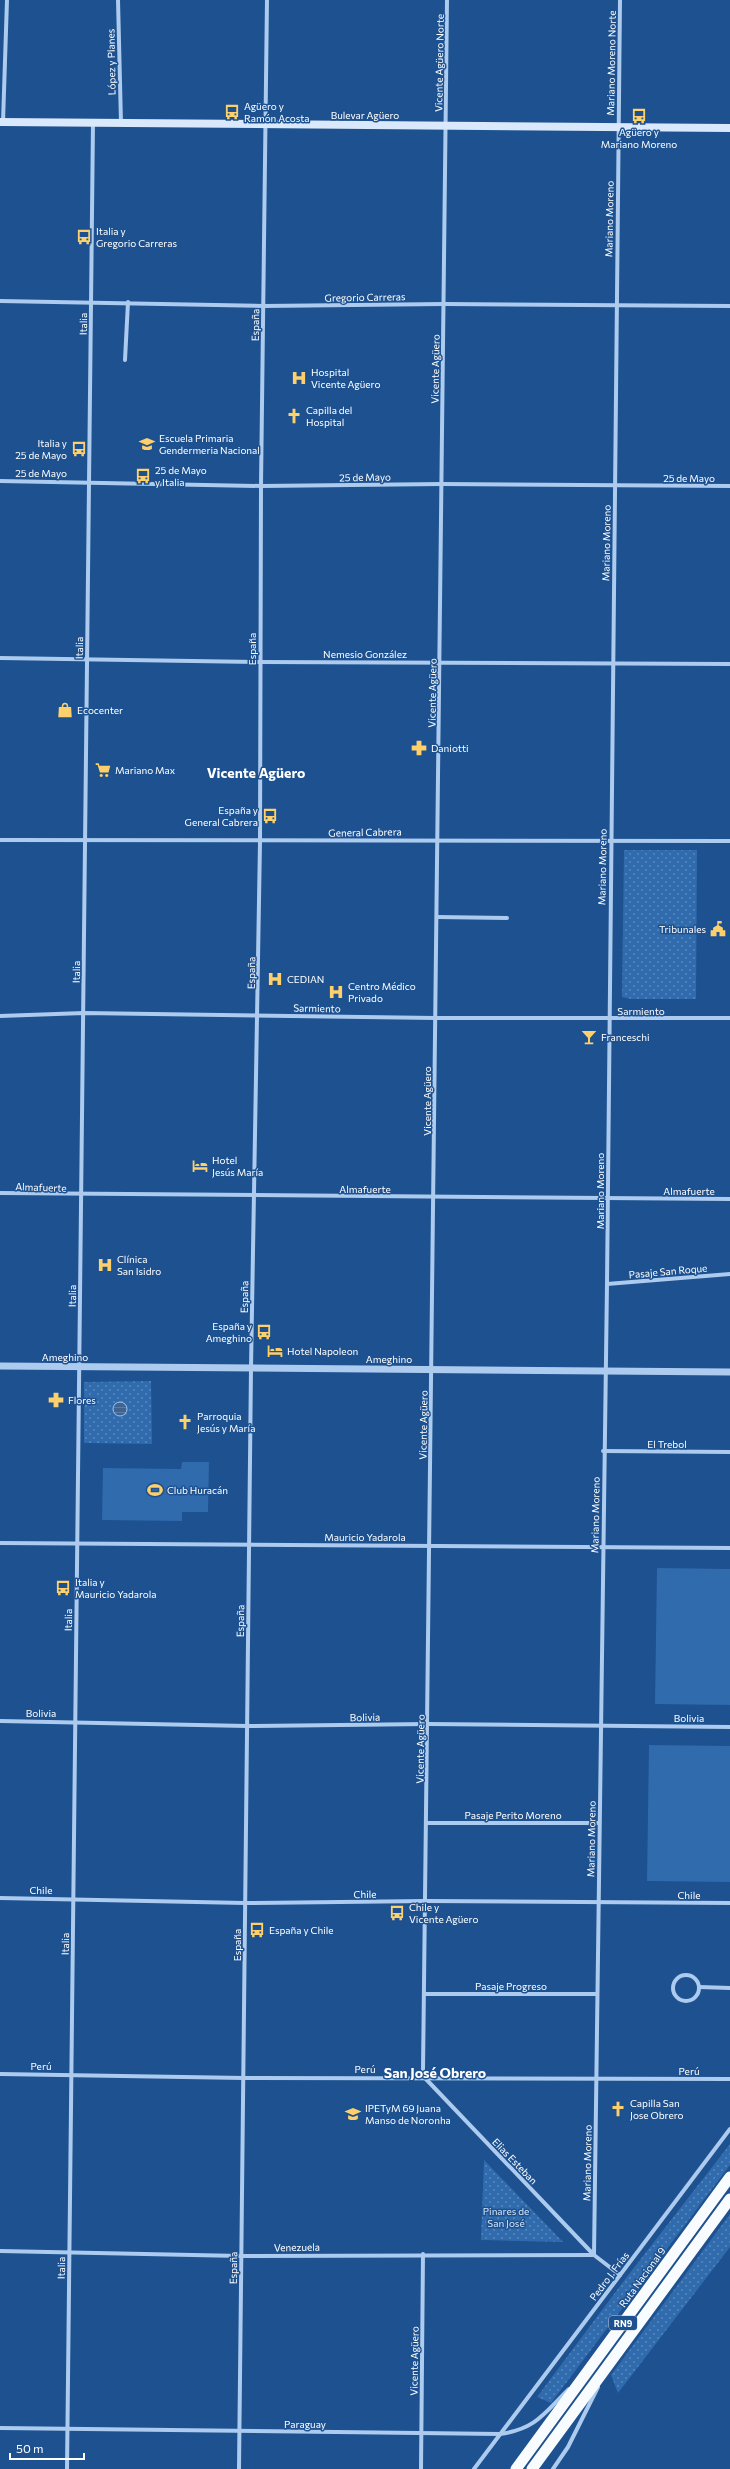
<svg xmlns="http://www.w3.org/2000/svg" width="730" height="2469" font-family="Commissioner,sans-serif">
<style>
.park{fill:url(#park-dots)}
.garden{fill:#306bad}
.water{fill:url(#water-rules);stroke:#9fc6ef}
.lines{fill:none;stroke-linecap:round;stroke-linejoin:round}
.minor{stroke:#accbee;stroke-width:4}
.tertiary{stroke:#accbee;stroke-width:7}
.secondary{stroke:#d9e8fa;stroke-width:8}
.trunk{stroke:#f9fcff;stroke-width:11}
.labels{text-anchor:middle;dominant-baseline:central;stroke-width:3;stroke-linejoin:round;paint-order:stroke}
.shield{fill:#1d5190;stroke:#bbcbde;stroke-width:1}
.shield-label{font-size:9px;font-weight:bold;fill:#fff}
.street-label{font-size:10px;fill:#fff;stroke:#1d5190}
.poi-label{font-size:10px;fill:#fff;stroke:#1d5190;text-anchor:start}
.park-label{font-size:10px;fill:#d2e5fa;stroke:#1d5190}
.district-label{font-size:14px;font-weight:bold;fill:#fff;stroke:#1d5190}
</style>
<defs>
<pattern id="park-dots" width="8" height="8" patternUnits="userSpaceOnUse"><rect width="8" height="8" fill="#306bad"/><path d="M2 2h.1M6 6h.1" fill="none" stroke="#5989bd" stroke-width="1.8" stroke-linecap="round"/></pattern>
<pattern id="water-rules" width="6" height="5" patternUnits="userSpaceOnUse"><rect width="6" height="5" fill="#3f6491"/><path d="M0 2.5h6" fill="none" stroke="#5c7ba2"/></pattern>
</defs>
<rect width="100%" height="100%" fill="#1d5190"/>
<g class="park">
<path d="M624 850H697L696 999H631L622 997Z"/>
<path d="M151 1381 152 1444 84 1443V1382Z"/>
<path d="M730 2144V2165L551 2403 537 2397 626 2278Z"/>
<path d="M484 2160 563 2242 481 2240Z"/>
<path d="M730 2214V2247L618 2393 611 2375Z"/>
</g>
<g class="garden">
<path d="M182 1462H209L208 1512H182V1521L102 1520 103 1468 181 1469Z"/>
<path d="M657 1568 730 1569V1705L655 1704Z"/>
<path d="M649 1745 730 1746V1882L647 1881Z"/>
</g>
<circle class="water" cx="120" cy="1409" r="7"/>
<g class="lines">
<g class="minor">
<path d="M118 0 121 123"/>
<path d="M447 0 423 2070 424 2077 594 2255 620 2275"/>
<path d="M3 122 7 0"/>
<path d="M0 301 263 306 444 304 730 306"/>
<path d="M125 360 128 302"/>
<path d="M0 481 261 486 442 484 730 486"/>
<path d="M0 658 260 662 730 664"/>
<path d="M0 840 730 841"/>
<path d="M437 917 507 918"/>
<path d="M0 1016 84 1013 435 1018H730"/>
<path d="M0 1193 730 1199"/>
<path d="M607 1284 730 1274"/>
<path d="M603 1451 730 1452"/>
<path d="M0 1543 730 1548"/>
<path d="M0 1721 247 1726 428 1724 730 1727"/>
<path d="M427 1823H599"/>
<path d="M0 1898 245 1903 426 1901 730 1903"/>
<circle cx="686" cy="1988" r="13"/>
<path d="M699 1987 730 1988"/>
<path d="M425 1994H597"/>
<path d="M0 2074 244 2078 730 2079"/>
<path d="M0 2251 241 2256 594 2255"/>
<path d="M594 2255 607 1284 620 0"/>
<path d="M0 2428 500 2434C537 2429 545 2412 569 2389"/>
<path d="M67 2469 93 123"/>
<path d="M239 2469 251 1368 260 842 261 486 267 0"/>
<path d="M421 2469 423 2254"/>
<path d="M474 2469 730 2129"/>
<path d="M553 2469 568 2447 598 2387"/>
</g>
<path class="tertiary" d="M0 1366 730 1372"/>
<path class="secondary" d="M0 122 730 128"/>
<g class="trunk">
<path d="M516 2469 730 2177"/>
<path d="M532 2469 730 2199"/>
</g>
</g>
<defs>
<symbol id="bus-bare" viewBox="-9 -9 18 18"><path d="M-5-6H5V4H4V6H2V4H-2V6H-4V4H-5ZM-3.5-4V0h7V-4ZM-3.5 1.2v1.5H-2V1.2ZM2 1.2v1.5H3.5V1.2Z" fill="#fdd06b" stroke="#1d5190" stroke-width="2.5" paint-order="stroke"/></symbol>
<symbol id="hospital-bare" viewBox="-9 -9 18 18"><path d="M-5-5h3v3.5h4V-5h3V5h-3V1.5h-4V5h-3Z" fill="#fdd06b" stroke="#1d5190" stroke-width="2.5" paint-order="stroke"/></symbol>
<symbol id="church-bare" viewBox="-9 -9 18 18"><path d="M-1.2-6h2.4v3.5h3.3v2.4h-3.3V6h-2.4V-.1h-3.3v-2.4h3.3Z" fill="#fdd06b" stroke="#1d5190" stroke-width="2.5" paint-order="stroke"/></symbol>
<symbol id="school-bare" viewBox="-9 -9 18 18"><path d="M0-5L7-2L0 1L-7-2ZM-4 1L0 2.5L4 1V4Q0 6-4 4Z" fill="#fdd06b" stroke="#1d5190" stroke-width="2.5" paint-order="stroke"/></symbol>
<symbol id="shop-bare" viewBox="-9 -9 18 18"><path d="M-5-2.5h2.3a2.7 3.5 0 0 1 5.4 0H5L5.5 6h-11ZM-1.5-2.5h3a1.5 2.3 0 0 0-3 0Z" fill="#fdd06b" stroke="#1d5190" stroke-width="2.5" paint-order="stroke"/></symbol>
<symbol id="pharmacy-bare" viewBox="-9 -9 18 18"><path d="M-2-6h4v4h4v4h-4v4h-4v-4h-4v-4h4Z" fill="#fdd06b" stroke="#1d5190" stroke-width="2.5" paint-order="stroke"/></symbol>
<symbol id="supermarket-bare" viewBox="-9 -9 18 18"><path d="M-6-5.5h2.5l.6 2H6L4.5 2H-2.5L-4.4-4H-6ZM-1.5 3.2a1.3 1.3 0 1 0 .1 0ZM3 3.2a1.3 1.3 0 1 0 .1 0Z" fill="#fdd06b" stroke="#1d5190" stroke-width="2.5" paint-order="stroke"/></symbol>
<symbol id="civic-bare" viewBox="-9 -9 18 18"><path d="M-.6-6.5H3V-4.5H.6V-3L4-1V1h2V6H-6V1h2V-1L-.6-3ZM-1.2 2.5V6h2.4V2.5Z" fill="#fdd06b" stroke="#1d5190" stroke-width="2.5" paint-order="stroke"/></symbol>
<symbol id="bar-bare" viewBox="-9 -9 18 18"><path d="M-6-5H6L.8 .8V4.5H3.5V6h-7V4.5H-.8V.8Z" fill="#fdd06b" stroke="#1d5190" stroke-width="2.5" paint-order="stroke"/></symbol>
<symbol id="hotel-bare" viewBox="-9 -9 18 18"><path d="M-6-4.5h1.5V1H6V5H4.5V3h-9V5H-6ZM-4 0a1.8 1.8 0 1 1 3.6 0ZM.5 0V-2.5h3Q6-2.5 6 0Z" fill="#fdd06b" stroke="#1d5190" stroke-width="2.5" paint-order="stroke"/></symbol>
<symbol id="stadium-bare" viewBox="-9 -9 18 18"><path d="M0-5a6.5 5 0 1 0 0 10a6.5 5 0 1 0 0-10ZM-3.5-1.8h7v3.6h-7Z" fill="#fdd06b" stroke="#1d5190" stroke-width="2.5" paint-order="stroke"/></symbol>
</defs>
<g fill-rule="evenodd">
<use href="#bus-bare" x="221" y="101" width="22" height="22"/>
<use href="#bus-bare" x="628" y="105" width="22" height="22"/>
<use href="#bus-bare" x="73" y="226" width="22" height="22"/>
<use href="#hospital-bare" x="288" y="367" width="22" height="22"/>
<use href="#church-bare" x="283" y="405" width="22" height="22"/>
<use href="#school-bare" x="136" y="433" width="22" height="22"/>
<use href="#bus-bare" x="68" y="438" width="22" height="22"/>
<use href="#bus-bare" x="132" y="465" width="22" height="22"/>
<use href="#shop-bare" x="54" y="699" width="22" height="22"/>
<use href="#pharmacy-bare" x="408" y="737" width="22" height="22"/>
<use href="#supermarket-bare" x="92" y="759" width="22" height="22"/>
<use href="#bus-bare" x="259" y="805" width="22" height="22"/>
<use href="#civic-bare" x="707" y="918" width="22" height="22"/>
<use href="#hospital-bare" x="264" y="968" width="22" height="22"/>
<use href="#hospital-bare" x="325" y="981" width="22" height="22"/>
<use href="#bar-bare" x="578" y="1026" width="22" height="22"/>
<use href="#hotel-bare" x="189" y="1155" width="22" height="22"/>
<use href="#hospital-bare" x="94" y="1254" width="22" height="22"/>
<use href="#bus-bare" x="253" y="1321" width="22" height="22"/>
<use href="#hotel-bare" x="264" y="1340" width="22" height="22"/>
<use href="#pharmacy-bare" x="45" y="1389" width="22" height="22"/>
<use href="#church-bare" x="174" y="1411" width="22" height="22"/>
<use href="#stadium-bare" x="144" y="1479" width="22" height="22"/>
<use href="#bus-bare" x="52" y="1577" width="22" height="22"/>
<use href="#bus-bare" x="386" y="1902" width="22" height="22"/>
<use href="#bus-bare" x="246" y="1919" width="22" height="22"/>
<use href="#church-bare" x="607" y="2098" width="22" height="22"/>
<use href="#school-bare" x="342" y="2103" width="22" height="22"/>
</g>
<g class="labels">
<rect class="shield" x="609" y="2316" width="28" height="14" rx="3"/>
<g class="shield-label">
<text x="623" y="2323">RN9</text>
</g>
<g class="street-label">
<text transform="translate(111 62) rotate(-91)">López y Planes</text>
<text transform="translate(439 63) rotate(-89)">Vicente Agüero Norte</text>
<text transform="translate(611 63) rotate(-89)">Mariano Moreno Norte</text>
<text x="365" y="115">Bulevar Agüero</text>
<text transform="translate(609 219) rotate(-89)">Mariano Moreno</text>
<text transform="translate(365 297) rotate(-1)">Gregorio Carreras</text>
<text transform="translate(83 324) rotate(-89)">Italia</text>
<text transform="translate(255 325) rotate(-89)">España</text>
<text transform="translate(435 369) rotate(-89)">Vicente Agüero</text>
<text x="41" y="473">25 de Mayo</text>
<text transform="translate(365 477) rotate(-1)">25 de Mayo</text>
<text x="689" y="478">25 de Mayo</text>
<text transform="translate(606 543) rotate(-89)">Mariano Moreno</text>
<text transform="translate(79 648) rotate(-89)">Italia</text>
<text transform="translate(252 649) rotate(-90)">España</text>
<text x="365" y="654">Nemesio González</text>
<text transform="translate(432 693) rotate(-89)">Vicente Agüero</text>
<text transform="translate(365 832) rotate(-1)">General Cabrera</text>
<text transform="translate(602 867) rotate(-89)">Mariano Moreno</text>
<text transform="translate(76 972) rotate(-89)">Italia</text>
<text transform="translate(251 973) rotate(-89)">España</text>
<text transform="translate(317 1008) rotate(1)">Sarmiento</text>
<text x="641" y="1011">Sarmiento</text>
<text transform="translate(427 1101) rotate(-90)">Vicente Agüero</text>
<text transform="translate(41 1187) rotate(2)">Almafuerte</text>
<text x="365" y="1189">Almafuerte</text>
<text transform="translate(600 1191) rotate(-90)">Mariano Moreno</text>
<text x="689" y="1191">Almafuerte</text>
<text transform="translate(668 1271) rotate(-5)">Pasaje San Roque</text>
<text transform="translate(72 1296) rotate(-89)">Italia</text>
<text transform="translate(244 1297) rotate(-89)">España</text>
<text x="65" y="1357">Ameghino</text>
<text x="389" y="1359">Ameghino</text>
<text transform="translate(423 1425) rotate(-89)">Vicente Agüero</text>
<text x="667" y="1444">El Trebol</text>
<text transform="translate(595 1515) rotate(-89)">Mariano Moreno</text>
<text x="365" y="1537">Mauricio Yadarola</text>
<text transform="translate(68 1620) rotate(-89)">Italia</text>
<text transform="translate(240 1621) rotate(-89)">España</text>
<text x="41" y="1713">Bolivia</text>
<text transform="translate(365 1717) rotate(-1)">Bolivia</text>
<text x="689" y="1718">Bolivia</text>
<text transform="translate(420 1749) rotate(-89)">Vicente Agüero</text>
<text x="513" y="1815">Pasaje Perito Moreno</text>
<text transform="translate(591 1839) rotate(-89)">Mariano Moreno</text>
<text x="41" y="1890">Chile</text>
<text transform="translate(365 1894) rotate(-1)">Chile</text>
<text x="689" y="1895">Chile</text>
<text transform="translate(65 1944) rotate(-89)">Italia</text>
<text transform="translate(237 1945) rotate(-90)">España</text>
<text x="511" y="1986">Pasaje Progreso</text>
<text x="41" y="2066">Perú</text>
<text x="365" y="2069">Perú</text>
<text x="689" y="2071">Perú</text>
<text transform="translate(515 2161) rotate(46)">Elias Esteban</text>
<text transform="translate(587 2163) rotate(-89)">Mariano Moreno</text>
<text transform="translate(297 2247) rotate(-1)">Venezuela</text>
<text transform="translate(61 2268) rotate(-89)">Italia</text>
<text transform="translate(233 2268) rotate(-89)">España</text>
<text transform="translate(609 2276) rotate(-53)">Pedro J. Frías</text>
<text transform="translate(642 2277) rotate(-54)">Ruta Nacional 9</text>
<text transform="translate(414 2361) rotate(-89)">Vicente Agüero</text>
<text x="305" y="2424">Paraguay</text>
</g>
<g class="poi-label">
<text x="244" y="106">Agüero y<tspan x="244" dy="12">Ramón Acosta</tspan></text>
<text x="639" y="132" text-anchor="middle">Agüero y<tspan x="639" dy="12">Mariano Moreno</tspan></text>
<text x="96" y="231">Italia y<tspan x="96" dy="12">Gregorio Carreras</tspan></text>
<text x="311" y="372">Hospital<tspan x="311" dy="12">Vicente Agüero</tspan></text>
<text x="306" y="410">Capilla del<tspan x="306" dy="12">Hospital</tspan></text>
<text x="159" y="438">Escuela Primaria<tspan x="159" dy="12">Gendermeria Nacional</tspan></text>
<text x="67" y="443" text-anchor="end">Italia y<tspan x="67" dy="12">25 de Mayo</tspan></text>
<text x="155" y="470">25 de Mayo<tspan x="155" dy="12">y Italia</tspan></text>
<text x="77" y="710">Ecocenter</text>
<text x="431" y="748">Daniotti</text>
<text x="115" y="770">Mariano Max</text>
<text x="258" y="810" text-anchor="end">España y<tspan x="258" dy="12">General Cabrera</tspan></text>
<text x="706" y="929" text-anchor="end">Tribunales</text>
<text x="287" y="979">CEDIAN</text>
<text x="348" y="986">Centro Médico<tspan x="348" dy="12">Privado</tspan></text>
<text x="601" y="1037">Franceschi</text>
<text x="212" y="1160">Hotel<tspan x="212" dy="12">Jesús María</tspan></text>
<text x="117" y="1259">Clínica<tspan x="117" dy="12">San Isidro</tspan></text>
<text x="252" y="1326" text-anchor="end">España y<tspan x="252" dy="12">Ameghino</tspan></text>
<text x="287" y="1351">Hotel Napoleon</text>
<text x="68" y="1400">Flores</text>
<text x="197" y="1416">Parroquia<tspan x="197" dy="12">Jesús y María</tspan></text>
<text x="167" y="1490">Club Huracán</text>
<text x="75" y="1582">Italia y<tspan x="75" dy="12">Mauricio Yadarola</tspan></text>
<text x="409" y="1907">Chile y<tspan x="409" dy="12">Vicente Agüero</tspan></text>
<text x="269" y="1930">España y Chile</text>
<text x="630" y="2103">Capilla San<tspan x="630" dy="12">Jose Obrero</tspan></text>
<text x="365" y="2108">IPETyM 69 Juana<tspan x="365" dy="12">Manso de Noronha</tspan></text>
</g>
<g class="park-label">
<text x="506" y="2211">Pinares de<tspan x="506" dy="12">San José</tspan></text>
</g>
<g class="district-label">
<text x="256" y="772">Vicente Agüero</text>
<text x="435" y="2072">San José Obrero</text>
</g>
</g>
<path d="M10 2453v6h74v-6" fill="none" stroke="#ffffff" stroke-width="2"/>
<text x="16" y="2453" font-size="12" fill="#ffffff" stroke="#1d5190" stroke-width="3" paint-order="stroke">50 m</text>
</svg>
